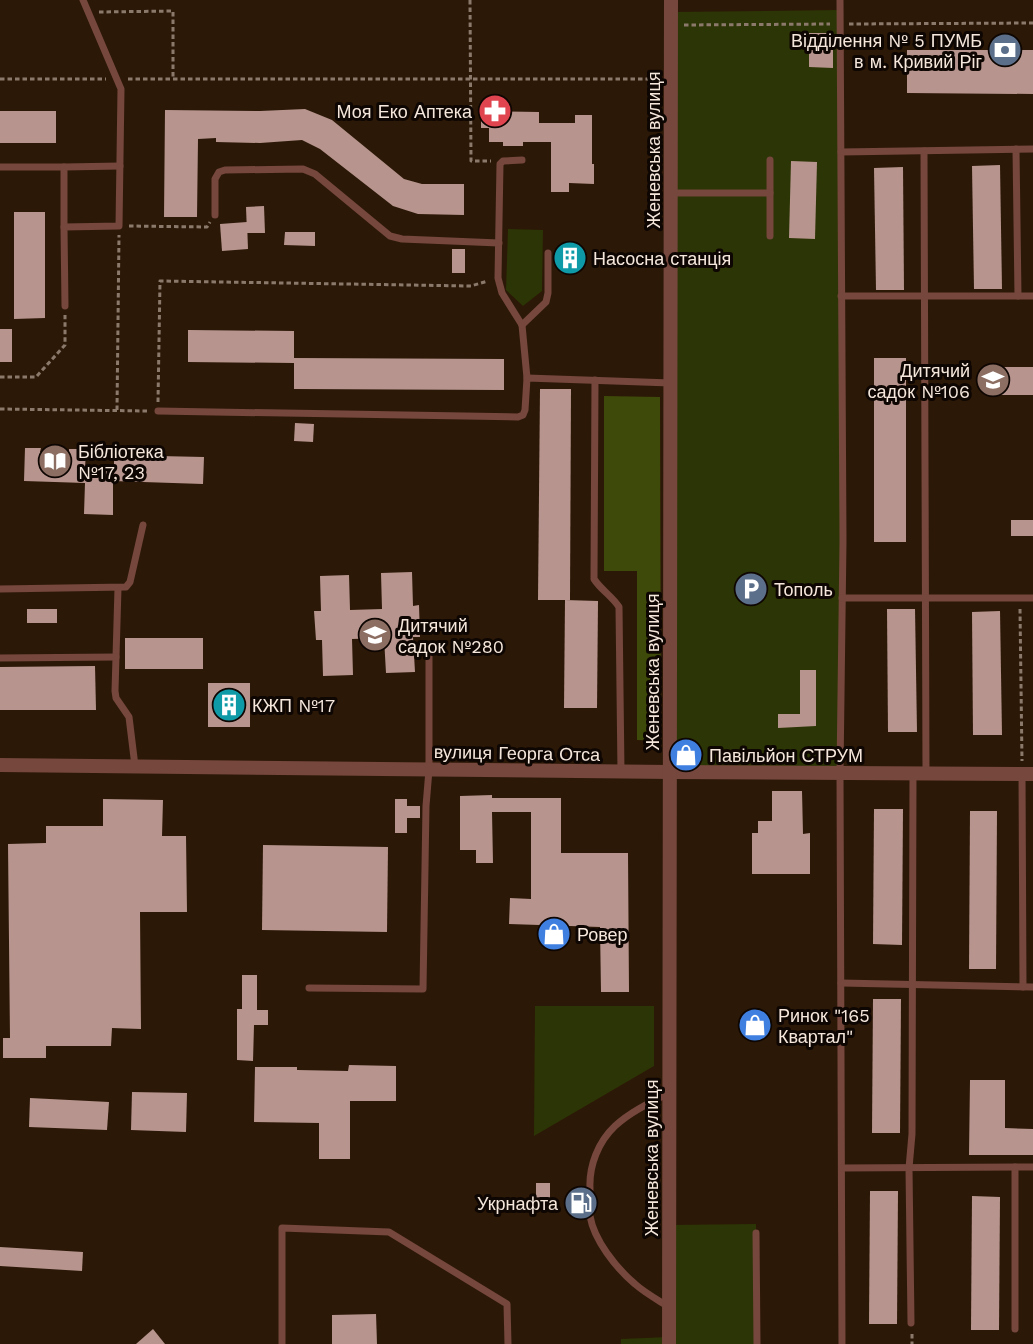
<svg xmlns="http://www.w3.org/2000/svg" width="1033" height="1344" font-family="'Work Sans',sans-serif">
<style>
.green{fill:#2c3505}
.forest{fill:#3e4a09}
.building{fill:#b7958e}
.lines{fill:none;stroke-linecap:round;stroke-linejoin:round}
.path{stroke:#8b7a6c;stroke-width:3;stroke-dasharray:4.5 3;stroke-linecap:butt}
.service{stroke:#75473d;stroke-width:7}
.minor{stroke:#75473d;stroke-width:14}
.labels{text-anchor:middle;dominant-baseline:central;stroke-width:6;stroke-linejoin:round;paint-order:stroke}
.poi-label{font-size:18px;fill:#f5e7dc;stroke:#0e0602;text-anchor:start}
.street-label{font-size:18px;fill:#f5e7dc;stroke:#0e0602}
</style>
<rect width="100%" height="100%" fill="#2c1807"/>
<g class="green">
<path d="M840 10V772H670L672 12Z"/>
<path d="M508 229 543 230 542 291 523 306 506 290Z"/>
<path d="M535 1006H654V1066L534 1136Z"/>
<path d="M756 1224 757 1344H621V1339L669 1337V1225Z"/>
</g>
<path class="forest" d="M604 396 660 397 661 741 637 740V571H604Z"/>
<g class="building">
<path d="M809 33H833V68L809 67Z"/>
<path d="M907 50H1033V94L907 93Z"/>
<path d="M305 109 332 120 404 179 422 184H464V215L418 214 393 206 320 149 302 140 260 143 216 142V138L198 139 197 217H164L165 110 260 111Z"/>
<rect x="0" y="111" width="56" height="32"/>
<path d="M481 111 539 112V123H575V115H592V164H594V184L569 183V192H551V142H523V146H503V142H489V128H481Z"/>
<path d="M791 161 817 162 815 239 789 238Z"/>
<path d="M1000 165 1002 289H974L972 166Z"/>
<path d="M903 167 904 290H876L874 168Z"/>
<path d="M264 206 265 233H247L246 207Z"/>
<path d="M14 212H45V318L14 319Z"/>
<path d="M247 222 248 249 222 251 220 224Z"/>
<path d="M285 232H315V246L284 245Z"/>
<rect x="452" y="249" width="13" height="24"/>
<rect x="0" y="329" width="12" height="33"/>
<path d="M188 330 294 331V358L504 359V390L294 389V363L188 362Z"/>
<rect x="874" y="358" width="32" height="184"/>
<rect x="994" y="367" width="39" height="28"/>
<path d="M540 389H571L570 600H538Z"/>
<path d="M295 423 314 424 313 442 294 441Z"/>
<path d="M25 448H41L40 452 69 453V449H86L85 469H114V455L204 457 203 484 113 481V515L84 514 85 483 24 481Z"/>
<rect x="1011" y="520" width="22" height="16"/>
<path d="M412 572 413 606 419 605 420 637H413L415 672 386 673 384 638 352 639 353 675 323 676 322 640H316L314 611H321L320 576 349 575 350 610 382 609 381 573Z"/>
<path d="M565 600 598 601 597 708H564Z"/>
<rect x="27" y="609" width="30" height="14"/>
<path d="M887 609H915L917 732H888Z"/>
<path d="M1000 611 1002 735H973L972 612Z"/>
<rect x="125" y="638" width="78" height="31"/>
<path d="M95 666 96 710H0V667Z"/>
<path d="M800 670H816V726L778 728V714H800Z"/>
<rect x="208" y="683" width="42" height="44"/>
<path d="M772 791H802L803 834 810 833V874H752V833H758V821H772Z"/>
<path d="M492 795V798H561V853H628L629 992H601L600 927 509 924 510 898 531 899V812H492L493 863H476V850H460V796Z"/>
<path d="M103 799 163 800 162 836H186L187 912H140L141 1029 112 1028 111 1046H46V1058H3V1038H10L8 844 46 843V826H103Z"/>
<path d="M395 799H407V806H420V818H407V833H395Z"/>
<path d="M874 809H903L902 945 873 944Z"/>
<path d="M970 811H997L996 969H969Z"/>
<path d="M263 845 388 847 387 932 262 930Z"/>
<path d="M242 975H257V1010H268V1025H254L253 1061 237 1060V1009H242Z"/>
<path d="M873 999H901L900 1133H872Z"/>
<path d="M349 1065 396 1066V1101H350V1159H319V1123L254 1122 255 1067H297V1070L348 1071Z"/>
<path d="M970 1080H1005V1128L1033 1129V1155H969Z"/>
<path d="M132 1092 187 1093 186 1132 131 1130Z"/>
<path d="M30 1098 109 1102 107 1130 29 1127Z"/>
<rect x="536" y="1183" width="14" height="27"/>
<path d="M870 1191H898L897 1324H869Z"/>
<path d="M972 1196 1000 1197 999 1330H971Z"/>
<path d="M0 1247 83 1252 82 1271 0 1266Z"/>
<path d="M376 1314 377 1344H332V1315Z"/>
<path d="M153 1329 165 1344H136Z"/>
</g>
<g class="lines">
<g class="path">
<path d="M470 0 471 161H491"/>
<path d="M99 12 173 11V79"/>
<path d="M849 24 1033 23"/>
<path d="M684 25 830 24"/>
<path d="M0 79H106"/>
<path d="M128 79H658"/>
<path d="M129 226 207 227 210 222"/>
<path d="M0 377H36L65 345V315"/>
<path d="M158 402 160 281 471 286 488 281"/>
<path d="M0 409 148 411"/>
<path d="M117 410 119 235"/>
<path d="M1020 609 1022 761"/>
<path d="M912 1334V1344"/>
</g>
<g class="service">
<path d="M840 0 843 541 840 772 842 1344"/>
<path d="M1016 149 1018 296"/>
<path d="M924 151 926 772"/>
<path d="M841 152 1033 149"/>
<path d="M522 160 503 161 500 164 498 278 502 293 522 325 527 378"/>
<path d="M770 160V236"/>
<path d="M0 167H64"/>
<path d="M671 193H770"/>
<path d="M215 215V179L219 172 225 170 303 169 315 174 390 236 402 239 499 243"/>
<path d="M64 227V167L120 166"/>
<path d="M841 296H1033"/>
<path d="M65 306 64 227 119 226 121 89 83 0"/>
<path d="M522 325 546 302 548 293V253"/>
<path d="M595 380 594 579C601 590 612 596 619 607L621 772"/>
<path d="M158 411 518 417 523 415 525 410 527 378 671 383"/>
<path d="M118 588 115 691 116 698 129 717 135 766"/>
<path d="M0 589 126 587 130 582 143 525"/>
<path d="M842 598H1033"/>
<path d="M0 658 116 657"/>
<path d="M1022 774 1023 987"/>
<path d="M841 983 1033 987"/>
<path d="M309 988 423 989 426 806 429 770V653"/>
<path d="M1015 1167V1329"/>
<path d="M842 1168 1033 1167"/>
<path d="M756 1233 757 1344"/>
<path d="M669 1307C658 1300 645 1293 635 1284 616 1268 594 1240 590 1216 589 1207 590 1197 590 1188 589 1166 598 1142 615 1126 630 1112 651 1102 669 1093"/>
<path d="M911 1323 909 1168 912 1134 913 772"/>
<path d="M282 1344V1228L389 1232 507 1304 508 1344"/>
</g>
<g class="minor">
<path d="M0 765 670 772 1033 774"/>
<path d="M669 1344 671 0"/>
</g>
</g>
<defs>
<symbol id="bank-disc" viewBox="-11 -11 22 22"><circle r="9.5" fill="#5c6f8a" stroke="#0e0602"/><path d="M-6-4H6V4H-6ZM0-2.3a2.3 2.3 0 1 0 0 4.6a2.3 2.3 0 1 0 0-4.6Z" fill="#fff"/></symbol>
<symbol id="pharmacy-disc" viewBox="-11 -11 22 22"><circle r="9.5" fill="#e0444e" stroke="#0e0602"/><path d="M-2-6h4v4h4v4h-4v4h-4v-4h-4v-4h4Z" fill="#fff"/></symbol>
<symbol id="building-disc" viewBox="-11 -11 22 22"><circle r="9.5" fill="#0f9aa8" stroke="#0e0602"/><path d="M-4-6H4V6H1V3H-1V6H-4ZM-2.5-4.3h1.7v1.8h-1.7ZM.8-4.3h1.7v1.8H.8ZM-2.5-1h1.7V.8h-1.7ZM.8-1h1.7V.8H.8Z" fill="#fff"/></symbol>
<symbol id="school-disc" viewBox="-11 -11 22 22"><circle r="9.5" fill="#8d6e63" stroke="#0e0602"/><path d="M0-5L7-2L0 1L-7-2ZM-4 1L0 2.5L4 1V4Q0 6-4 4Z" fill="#fff"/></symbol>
<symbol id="library-disc" viewBox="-11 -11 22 22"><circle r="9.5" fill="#8d6e63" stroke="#0e0602"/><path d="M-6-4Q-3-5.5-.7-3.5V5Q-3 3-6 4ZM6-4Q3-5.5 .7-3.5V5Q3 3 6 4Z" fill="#fff"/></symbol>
<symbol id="parking-disc" viewBox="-11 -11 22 22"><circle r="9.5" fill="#5c6f8a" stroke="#0e0602"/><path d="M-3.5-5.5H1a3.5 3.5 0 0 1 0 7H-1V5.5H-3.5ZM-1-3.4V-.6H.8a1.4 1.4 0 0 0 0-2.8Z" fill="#fff"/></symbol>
<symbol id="shop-disc" viewBox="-11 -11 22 22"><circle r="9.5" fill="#3f7fe0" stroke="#0e0602"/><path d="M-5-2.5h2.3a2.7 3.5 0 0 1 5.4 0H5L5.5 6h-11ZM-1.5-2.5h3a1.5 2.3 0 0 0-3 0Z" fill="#fff"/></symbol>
<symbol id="fuel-disc" viewBox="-11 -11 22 22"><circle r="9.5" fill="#5c6f8a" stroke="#0e0602"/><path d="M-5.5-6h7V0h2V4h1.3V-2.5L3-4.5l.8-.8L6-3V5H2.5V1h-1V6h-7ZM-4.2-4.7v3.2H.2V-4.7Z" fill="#fff"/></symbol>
</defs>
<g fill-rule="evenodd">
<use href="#bank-disc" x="986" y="31" width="38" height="38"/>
<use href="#pharmacy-disc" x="476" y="92" width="38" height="38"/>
<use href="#building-disc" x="551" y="239" width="38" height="38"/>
<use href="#school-disc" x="974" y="361" width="38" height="38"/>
<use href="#library-disc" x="36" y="442" width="38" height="38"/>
<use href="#parking-disc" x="732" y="570" width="38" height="38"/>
<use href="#school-disc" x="356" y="616" width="38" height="38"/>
<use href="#building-disc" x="210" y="686" width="38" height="38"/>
<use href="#shop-disc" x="667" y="736" width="38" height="38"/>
<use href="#shop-disc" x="535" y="915" width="38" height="38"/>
<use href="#shop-disc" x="736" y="1006" width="38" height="38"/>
<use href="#fuel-disc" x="562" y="1184" width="38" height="38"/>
</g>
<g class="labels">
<g class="poi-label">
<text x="982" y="40" text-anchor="end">Відділення № 5 ПУМБ<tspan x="982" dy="21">в м. Кривий Ріг</tspan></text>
<text x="472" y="111" text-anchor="end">Моя Еко Аптека</text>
<text x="593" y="258">Насосна станція</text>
<text x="970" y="370" text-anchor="end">Дитячий<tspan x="970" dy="21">садок №106</tspan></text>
<text x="78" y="451">Бібліотека<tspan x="78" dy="21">№17, 23</tspan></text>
<text x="774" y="589">Тополь</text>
<text x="398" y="625">Дитячий<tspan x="398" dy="21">садок №280</tspan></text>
<text x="252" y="705">КЖП №17</text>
<text x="709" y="755">Павільйон СТРУМ</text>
<text x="577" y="934">Ровер</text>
<text x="778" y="1015">Ринок "165<tspan x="778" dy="21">Квартал"</tspan></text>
<text x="558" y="1203" text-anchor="end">Укрнафта</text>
</g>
<g class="street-label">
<text transform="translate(653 150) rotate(-90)">Женевська вулиця</text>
<text transform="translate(652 672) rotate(-90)">Женевська вулиця</text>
<text transform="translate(517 753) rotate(1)">вулиця Георга Отса</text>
<text transform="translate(651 1158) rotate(-90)">Женевська вулиця</text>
</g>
</g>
</svg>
